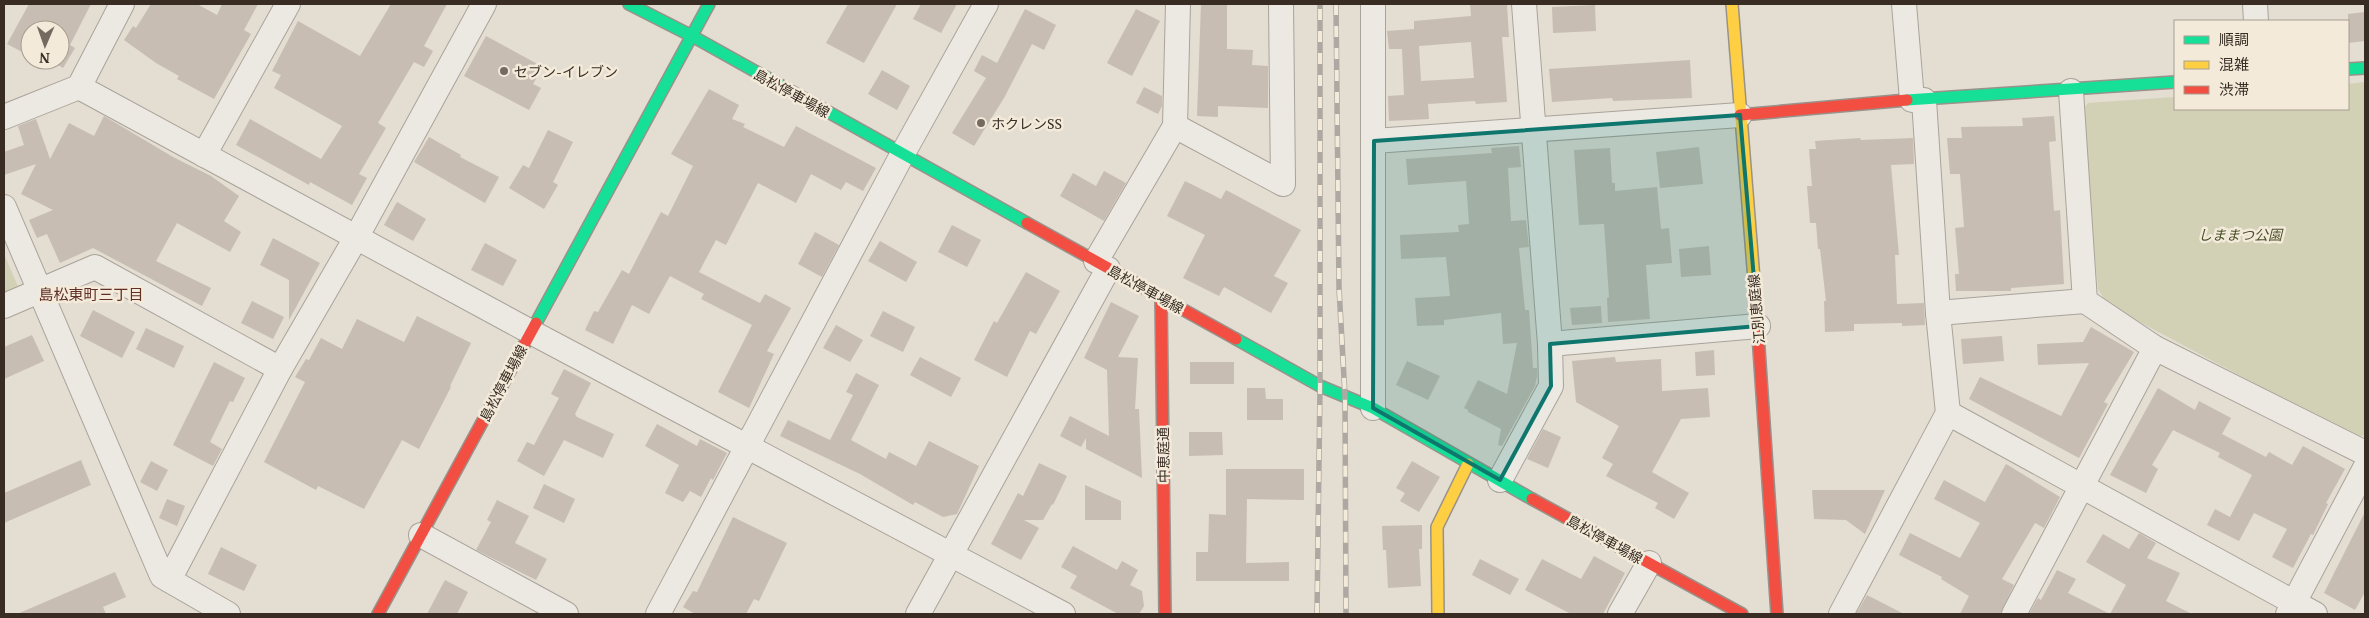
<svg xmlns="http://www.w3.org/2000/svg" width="2369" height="618" font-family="'PT Serif','Noto Sans JP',serif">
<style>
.green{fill:#d2d1b6}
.building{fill:#c7bdb3;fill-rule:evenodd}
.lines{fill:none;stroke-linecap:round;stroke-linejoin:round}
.street-casing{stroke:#a9a39a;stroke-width:26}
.fast-casing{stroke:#99928a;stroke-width:14}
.slow-casing{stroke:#99928a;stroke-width:14}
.jam-casing{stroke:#99928a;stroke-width:14}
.street{stroke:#ece9e3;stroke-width:24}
.fast{stroke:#16e098;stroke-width:11}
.slow{stroke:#ffcf43;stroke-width:11}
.jam{stroke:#f24e42;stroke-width:11}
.rail-casing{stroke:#ada8a2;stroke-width:5.5}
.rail{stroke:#f3eada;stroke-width:4;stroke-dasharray:11;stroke-linecap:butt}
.marked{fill:#0f766e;fill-opacity:0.2;stroke:#0f766e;stroke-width:4;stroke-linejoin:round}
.poi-dot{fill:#746a60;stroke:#f3eada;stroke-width:2}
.labels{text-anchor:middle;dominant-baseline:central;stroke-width:5;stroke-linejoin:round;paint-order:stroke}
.poi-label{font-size:14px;fill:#382c23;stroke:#f3eada;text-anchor:start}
.street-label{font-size:14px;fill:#382c23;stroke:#f3eada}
.park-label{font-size:14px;font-style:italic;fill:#4b522b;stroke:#f3eada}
.neighbourhood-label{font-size:15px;fill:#602f27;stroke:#f3eada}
</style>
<rect width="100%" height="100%" fill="#e3ddd2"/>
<g class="green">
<path d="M2365 82V432L2363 436 2351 435 2108 305 2098 289 2081 112 2088 103 2175 97V109H2348V84Z"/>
<path d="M4 254 19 289 4 296Z"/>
</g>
<g class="building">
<path d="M29 4H91L70 45 75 48 63 68 50 60H60V30H30V48L28 47 24 53 7 44Z"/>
<path d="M151 4H197L217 15 222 4H258L244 30 251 34 214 99 177 79 179 76 156 63 124 40 133 26 136 28Z"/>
<path d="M391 4H447L424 46 433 51 424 67 414 62 378 123 386 128 359 174 367 178 352 205 310 182 309 185 236 145 250 119 321 159 342 126 274 88 281 75 272 71 298 21 360 56Z"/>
<path d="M848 4H897L864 63 826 43Z"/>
<path d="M921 4H957L941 33 913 19Z"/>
<path d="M1201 4H1227V49L1253 50 1252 65 1268 66V108L1218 106V117L1197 116Z"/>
<path d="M1470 4H1507L1509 37H1502L1507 102 1476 104 1475 101 1428 104 1429 119 1389 121 1388 96 1404 95 1402 49H1389L1387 31 1414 29V21L1471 16ZM1471 42 1474 78 1421 81 1419 46Z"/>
<path d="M1595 5 1596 31 1553 33 1552 7Z"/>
<path d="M1025 9 1056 25 1044 50 1032 44 1004 98 974 146 952 133 986 78 974 71 982 55 997 63Z"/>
<path d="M1136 9 1160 21 1132 76 1107 63Z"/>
<path d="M2365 12V41L2348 43V14Z"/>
<path d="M486 36 543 67 533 84 541 88 529 110 464 76Z"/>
<path d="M1690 60 1692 98 1613 101 1612 98 1552 102 1549 69Z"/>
<path d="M882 70 910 86 897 110 868 94Z"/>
<path d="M1144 87 1162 96V106L1158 114 1136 103Z"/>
<path d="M709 89 739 105 732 119 745 124 743 127 784 147 796 126 876 168 863 191 846 182 841 190 811 174 796 203 758 183 726 245 716 240 699 272 760 303 765 294 791 308 767 351 774 354 749 408 718 392 752 325 701 299 704 294 670 276 649 314 632 305 613 344 585 330 594 311 598 312 622 270 629 274 661 212 668 216 693 166 671 154Z"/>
<path d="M104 116 173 157 211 176 239 196 224 221 241 232 230 252 177 223 156 261 211 288 202 306 93 248 60 263 47 234 37 238 29 220 53 210 21 194 36 164 4 175V152L24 145 18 126 36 119 50 159 69 123 94 136Z"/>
<path d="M2054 116 2056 141 2049 142 2054 211 2060 210 2064 284 2011 288V291H1956L1955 274H1959L1955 228 1964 227 1960 174H1950L1947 138H1962L1961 127 2023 126 2022 118Z"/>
<path d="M548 130 573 142 553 182 558 185 544 209 509 188 523 165 529 168Z"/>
<path d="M429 137 461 155 460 157 499 177 485 203 414 162Z"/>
<path d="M1860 138 1861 140 1913 138 1914 164 1891 165 1899 255H1895L1897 304 1924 303 1925 325 1902 326V323L1854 324V331L1825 332 1824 301H1826L1820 249H1818L1816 223H1810L1807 186H1812L1809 149H1816L1815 141Z"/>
<path d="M1519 146 1521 167 1508 168 1511 221 1526 220 1529 247 1519 248 1525 310H1529L1533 368H1537V377L1535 386 1502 446 1498 445 1501 429 1468 412V410L1464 408 1478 380 1507 394 1517 343 1503 344 1501 313 1444 320V325L1417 326 1415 298 1450 296 1446 257 1401 259 1400 235 1459 232 1458 225 1469 224 1466 181 1408 185 1406 159 1492 153 1491 148Z"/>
<path d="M1699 147 1703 184 1660 188 1656 152Z"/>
<path d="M1610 148 1612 183H1615V191L1657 187 1661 229 1669 228 1672 263 1646 265 1650 319 1608 322 1607 298 1609 297 1604 224 1579 225 1574 150Z"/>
<path d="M1104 171 1126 183 1104 221 1060 196 1073 173 1096 186Z"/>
<path d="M1185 181 1221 199 1226 190 1301 230 1274 276 1288 283 1271 313 1224 287 1219 296 1183 278 1205 235 1167 216Z"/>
<path d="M397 202 426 219 413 241 384 225Z"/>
<path d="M952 225 981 240 967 267 938 252Z"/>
<path d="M815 232 839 245 822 277 798 264Z"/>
<path d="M273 238 320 263 289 320V280L260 265Z"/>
<path d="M880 241 917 262 906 282 868 261Z"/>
<path d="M485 243 517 260 503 286 471 270Z"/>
<path d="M1709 246 1711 275 1681 277 1679 249Z"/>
<path d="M1026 272 1060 291 1036 334 1030 331 1007 377 974 360 994 321 997 323Z"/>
<path d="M252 301 284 317 273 339 241 323Z"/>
<path d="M1111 302 1139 316 1118 357 1138 358 1135 409H1139L1142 478 1086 449V438L1081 447 1060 436 1070 416 1109 436 1107 370 1084 358Z"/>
<path d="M1601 306 1602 323 1572 325 1570 308Z"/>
<path d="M93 310 135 332 122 358 80 336Z"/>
<path d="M883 311 915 327 903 352 870 336Z"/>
<path d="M417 316 471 343 450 386 451 387 419 449 402 440 364 509 318 486 316 490 264 462 305 382 295 377 306 359 309 360 321 338 342 349 357 319 404 342Z"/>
<path d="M836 325 863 340 850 362 823 348Z"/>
<path d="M2091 327 2134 352 2104 402 2108 404 2079 458 1969 399 1980 377 2061 416 2089 363 2038 365 2037 344 2083 342Z"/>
<path d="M146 328 184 346 174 368 136 349Z"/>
<path d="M32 335 44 361 4 379V347Z"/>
<path d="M2002 336 2004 361 1963 364 1961 339Z"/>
<path d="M1714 350 1715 375 1696 376 1695 352Z"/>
<path d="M920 357 961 378 951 397 910 375Z"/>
<path d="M1615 357 1616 362 1661 359 1662 391 1708 388 1710 417 1681 419 1652 472 1689 493 1674 519 1655 508 1658 503 1606 476 1613 464 1602 458 1619 426 1576 402 1572 361Z"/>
<path d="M1407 361 1440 376 1428 400 1396 385Z"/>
<path d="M214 362 245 378 233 402 230 401 210 442 222 449 213 466 173 445Z"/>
<rect x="1190" y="362" width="44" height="22"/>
<path d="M564 369 591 383 575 414 577 417 614 434 603 458 564 440 544 476 517 461 527 442 534 445 559 398 551 394Z"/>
<path d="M856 373 879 385 851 440 886 459 889 452 916 466 929 441 979 466 957 514 943 517 915 502 913 505 860 474 780 436 788 420 830 440 853 395 846 392Z"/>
<path d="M1247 388H1265L1266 399H1283V420H1247Z"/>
<path d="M2158 388 2195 410 2199 401 2231 418 2222 434 2266 457 2269 452 2292 465 2303 446 2345 469 2326 503 2328 504 2313 535 2311 534 2293 568 2272 557 2287 529 2254 513 2239 541 2207 525 2215 509 2230 517 2252 475 2218 457 2220 453 2173 430 2152 465 2158 469 2146 493 2110 475Z"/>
<path d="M657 424 697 446 700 439 727 453 713 480 711 478 701 497 690 491 683 502 665 493 679 465 645 446Z"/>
<path d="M1543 429 1561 437 1548 468 1527 459Z"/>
<path d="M1189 432H1222L1223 455 1189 456Z"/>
<path d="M81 460 91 485 4 523V493Z"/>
<path d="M151 461 168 470 157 491 140 482Z"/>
<path d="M1412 461 1440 477 1419 512 1400 501 1405 493 1396 488Z"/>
<path d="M1039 463 1067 476 1053 505 1052 504 1043 520H1024L1039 528 1021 560 991 544 1018 493 1023 496Z"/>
<path d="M2006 464 2060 497 2044 528 2035 523 2002 579 2014 585 2000 614H1960L1969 596 1941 579 1942 577 1899 555 1910 533 1960 558 1980 523 1934 499 1944 480 1985 502Z"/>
<path d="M1226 469H1304V500L1247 499 1246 563 1289 562V581H1196V552H1208L1209 514 1226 515Z"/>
<path d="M544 484 575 499 564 523 533 508Z"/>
<path d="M1085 485 1121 501V520H1085Z"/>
<path d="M1812 490H1885L1865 534 1846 520 1814 519Z"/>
<path d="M167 499 185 506 177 526 159 518Z"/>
<path d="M497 500 529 516 515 543 547 559 536 580 476 550 491 522 487 520Z"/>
<path d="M2365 512V592L2355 610 2324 593Z"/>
<path d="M733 517 787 543 759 601 754 599 746 614H695L683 607 693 591 697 592Z"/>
<path d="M1422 525V549H1419L1421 586 1388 588 1386 550H1383L1382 526Z"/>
<path d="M2139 533 2156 543 2147 558 2180 573 2166 601 2192 614H2110L2126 585 2086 562 2103 534 2129 549Z"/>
<path d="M1073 546 1117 570 1122 561 1138 570 1130 585 1142 591 1144 606 1139 614H1118L1070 588 1077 576 1061 567Z"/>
<path d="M221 547 257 565 244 591 208 574Z"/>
<path d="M1594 556 1625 573 1603 614H1571L1525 590 1542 559 1581 579Z"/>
<path d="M1480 559 1519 579 1510 595 1472 575Z"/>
<path d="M2057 570 2076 579 2068 593 2110 614H2029L2038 598 2041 600Z"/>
<path d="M115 572 126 597 103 607 106 614H17Z"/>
<path d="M445 580 468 592 457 614H427Z"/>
<path d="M1867 595 1904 614H1856Z"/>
</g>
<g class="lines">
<defs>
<g id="street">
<path d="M1373 4V408"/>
<path d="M1904 4 1912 100"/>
<path d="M2255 4 2256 21"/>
<path d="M79 87 531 332 1063 614"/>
<path d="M2071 91 2085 301 2155 348 2365 453"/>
<path d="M4 117 79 87 122 4"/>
<path d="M1175 126 1283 184 1281 4"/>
<path d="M1374 141 1740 115"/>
<path d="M204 155 288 4"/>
<path d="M4 207 162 576 228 614"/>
<path d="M1096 261 1175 126 1178 4"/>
<path d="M4 306 95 267 280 369"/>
<path d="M1938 313 2085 301"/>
<path d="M1550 344 1758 326"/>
<path d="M1948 413 2315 614"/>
<path d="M1500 480 1551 386 1550 344 1524 4"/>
<path d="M421 535 566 614"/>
<path d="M169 580 280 369 357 236 484 4"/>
<path d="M658 614 902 155 986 4"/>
<path d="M918 614 1108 269"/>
<path d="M1620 614 1649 563"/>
<path d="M1841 614 1948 413 1938 313 1924 100"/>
<path d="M2014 614 2155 348"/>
<path d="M2288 614 2365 468"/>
</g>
<g id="fast">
<path d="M629 4 692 36 1027 223"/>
<path d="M2348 69 2365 68"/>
<path d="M1907 100 2175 82"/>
<path d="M536 323 709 4"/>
<path d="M1236 339 1320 386 1373 408 1532 499"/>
</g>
<g id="slow">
<path d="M1732 4 1756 305"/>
<path d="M1438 614 1437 527 1468 464"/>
</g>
<g id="jam">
<path d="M1740 115 1907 100"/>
<path d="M1027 223 1236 339"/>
<path d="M1161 297 1165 614"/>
<path d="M1756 305 1777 614"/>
<path d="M1532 499 1742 614"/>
<path d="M378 614 536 323"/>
</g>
</defs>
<use href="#street" class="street-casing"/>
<use href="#fast" class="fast-casing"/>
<use href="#slow" class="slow-casing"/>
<use href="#jam" class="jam-casing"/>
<use href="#street" class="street"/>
<use href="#fast" class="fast"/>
<use href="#slow" class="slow"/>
<use href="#jam" class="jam"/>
<defs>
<g id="rail">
<path d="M1336 4 1339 288 1345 396 1346 614"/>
<path d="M1317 614 1320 386V4"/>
</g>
</defs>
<use href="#rail" class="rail-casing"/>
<use href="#rail" class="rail"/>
</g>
<path class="marked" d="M1740 115 1758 326 1550 344 1551 386 1500 480 1373 408 1374 141Z"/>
<g class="poi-dot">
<circle cx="504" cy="71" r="5"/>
<circle cx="981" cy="123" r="5"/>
</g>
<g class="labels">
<g class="poi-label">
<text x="514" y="71">セブン-イレブン</text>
<text x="991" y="123">ホクレンSS</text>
</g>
<g class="street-label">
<text transform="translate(792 93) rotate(29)">島松停車場線</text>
<text transform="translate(1146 289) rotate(29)">島松停車場線</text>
<text transform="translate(1756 309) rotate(-95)">江別恵庭線</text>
<text transform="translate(503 383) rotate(-62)">島松停車場線</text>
<text transform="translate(1163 455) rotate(-91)">中恵庭通</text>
<text transform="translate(1605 539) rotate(29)">島松停車場線</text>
</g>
<g class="park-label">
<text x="2240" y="234">しままつ公園</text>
</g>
<g class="neighbourhood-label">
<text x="91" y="294">島松東町三丁目</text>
</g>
</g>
<rect width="2369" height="618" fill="none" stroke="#382c23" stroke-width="10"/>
<rect x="2174" y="20" width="175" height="90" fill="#f3eada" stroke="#a89e91"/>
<rect x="2184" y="36" width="25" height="8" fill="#16e098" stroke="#a89e91"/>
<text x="2219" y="45" font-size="15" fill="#382c23">順調</text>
<rect x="2184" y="61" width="25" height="8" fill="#ffcf43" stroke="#a89e91"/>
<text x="2219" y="70" font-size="15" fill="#382c23">混雑</text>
<rect x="2184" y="86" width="25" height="8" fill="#f24e42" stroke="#a89e91"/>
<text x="2219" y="95" font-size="15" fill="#382c23">渋滞</text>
<g transform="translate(45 45) rotate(182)"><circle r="24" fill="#f3eada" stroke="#a89e91"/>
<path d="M0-4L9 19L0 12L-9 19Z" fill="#746a60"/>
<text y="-8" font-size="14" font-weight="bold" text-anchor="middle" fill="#382c23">N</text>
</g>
</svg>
